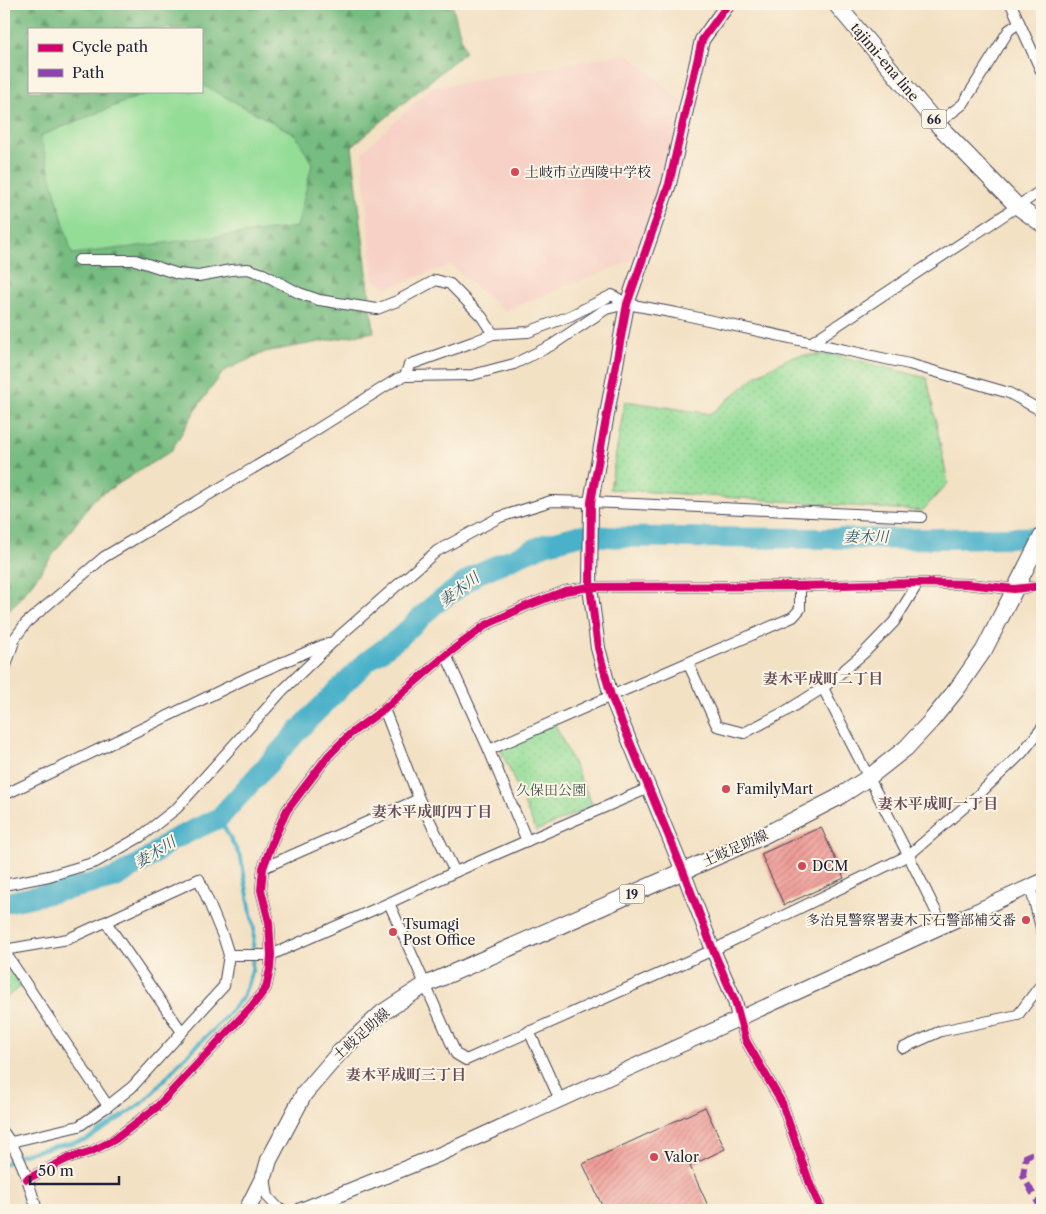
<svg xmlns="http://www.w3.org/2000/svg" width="1046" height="1214" font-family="'Libre Caslon Text','Noto Serif JP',serif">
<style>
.built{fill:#f7d1c6}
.green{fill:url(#green-dots);stroke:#5b8069}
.forest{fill:url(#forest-firs);stroke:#4c6f5e;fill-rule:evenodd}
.pitch{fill:#94dd97;stroke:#5b8069}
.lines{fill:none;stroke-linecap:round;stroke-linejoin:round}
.stream{stroke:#4ab1c9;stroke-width:4}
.river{stroke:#4ab1c9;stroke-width:21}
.building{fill:url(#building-hatch)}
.street-casing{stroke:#413f50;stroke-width:12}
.secondary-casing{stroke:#413f50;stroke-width:16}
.primary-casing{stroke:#413f50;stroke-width:18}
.street{stroke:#fff;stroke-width:10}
.secondary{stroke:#fff;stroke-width:14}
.primary{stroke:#fff;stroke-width:16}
.quiet{stroke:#8e44ad;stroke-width:6;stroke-dasharray:12 6;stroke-linecap:butt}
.cycleway-casing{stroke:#fcf5e5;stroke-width:11}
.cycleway{stroke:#d6006c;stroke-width:8}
.poi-dot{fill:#d1495b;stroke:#fcf5e5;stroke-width:2}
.labels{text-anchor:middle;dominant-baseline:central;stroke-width:4;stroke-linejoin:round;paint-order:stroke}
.shield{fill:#fcf5e5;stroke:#63616e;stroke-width:1}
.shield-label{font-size:12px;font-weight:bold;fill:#22223b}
.street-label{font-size:14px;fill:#22223b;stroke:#fcf5e5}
.poi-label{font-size:14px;fill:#22223b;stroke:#fcf5e5;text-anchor:start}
.park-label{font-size:14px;fill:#445a57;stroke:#fcf5e5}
.water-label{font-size:15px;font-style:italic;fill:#325b74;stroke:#fcf5e5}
.neighbourhood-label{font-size:15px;font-weight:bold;fill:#6a4d5c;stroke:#fcf5e5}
</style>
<defs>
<pattern id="green-dots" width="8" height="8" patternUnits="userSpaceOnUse" patternTransform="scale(1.25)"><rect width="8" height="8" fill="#94dd97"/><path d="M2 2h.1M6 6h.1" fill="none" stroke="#7fbd83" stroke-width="1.8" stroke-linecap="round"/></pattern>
<pattern id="forest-firs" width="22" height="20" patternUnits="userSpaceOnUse" patternTransform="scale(1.25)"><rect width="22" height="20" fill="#77bc80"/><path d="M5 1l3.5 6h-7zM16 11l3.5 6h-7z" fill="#61986a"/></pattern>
<pattern id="building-hatch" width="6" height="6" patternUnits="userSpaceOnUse" patternTransform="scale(1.25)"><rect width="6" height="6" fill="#f09e99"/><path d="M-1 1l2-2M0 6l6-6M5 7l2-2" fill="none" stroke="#c2807e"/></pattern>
</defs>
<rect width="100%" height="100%" fill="#fcf5e5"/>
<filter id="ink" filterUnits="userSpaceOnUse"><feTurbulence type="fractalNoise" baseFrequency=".02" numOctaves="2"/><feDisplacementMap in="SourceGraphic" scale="10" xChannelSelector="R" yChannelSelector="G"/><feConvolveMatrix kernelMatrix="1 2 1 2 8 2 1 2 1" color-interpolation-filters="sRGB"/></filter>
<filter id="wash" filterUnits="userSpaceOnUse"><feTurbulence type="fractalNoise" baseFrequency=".0096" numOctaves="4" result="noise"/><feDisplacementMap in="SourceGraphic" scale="20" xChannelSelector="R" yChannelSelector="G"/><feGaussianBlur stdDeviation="1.12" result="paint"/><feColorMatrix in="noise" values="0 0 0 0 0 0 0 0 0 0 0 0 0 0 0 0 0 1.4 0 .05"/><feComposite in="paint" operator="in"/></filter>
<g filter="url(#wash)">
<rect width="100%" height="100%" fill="#f3e1c4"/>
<path class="built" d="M628 53 682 102 661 192 633 260 504 311 450 265 388 288 374 280 362 152 431 88Z"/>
<g class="green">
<path d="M833 354 927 378 948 483 922 511 610 489 625 401 711 414 757 375 793 356Z"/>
<path d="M555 724 593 806 536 831 500 748Z"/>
<path d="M4 959 21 986 4 999Z"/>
</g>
<path class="forest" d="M4 4H452L465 52 352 146 374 332 265 352 224 371 198 406 171 451 94 499 30 586 4 617ZM29 29H201V84L296 135 40 136 152 91H29Z"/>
<path class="pitch" d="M201 84 296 135 312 164 297 227 72 254 40 136 152 91H201Z"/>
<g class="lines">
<path class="stream" d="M4 1165 13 1157 51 1147 86 1140 114 1122 145 1101 181 1061 220 1023 243 997 252 971 254 929 241 858 219 818"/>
<path class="river" d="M4 903 74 888 115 878 150 857 170 841 219 818 309 719 366 662 399 638 434 605 477 574 546 544 580 535 615 537 899 539 1042 537"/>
</g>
<g id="blocks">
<g class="building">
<path d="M821 827 844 878 784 905 761 854Z"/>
<path d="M705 1107 725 1149 690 1166 710 1210H604L583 1164Z"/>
</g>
</g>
</g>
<g filter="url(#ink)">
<use href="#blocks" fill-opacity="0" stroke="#413f50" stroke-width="1"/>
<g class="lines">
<defs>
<g id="street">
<path d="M1011 4 1042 73"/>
<path d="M937 124 963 104 1009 30 1019 23"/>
<path d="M79 260H135L178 274 198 276 231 270 248 269 263 274 299 293 319 300 377 309 397 301 436 280 450 284 482 317 493 334"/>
<path d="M812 342 1042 190"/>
<path d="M405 376 472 375 514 364 552 345 606 309 627 304"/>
<path d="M446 655 489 750 527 841"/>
<path d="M688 663 717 726 744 733 786 711 823 688 864 653 894 622 918 583"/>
<path d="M4 672 15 638 26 623 104 557 287 448 397 379 405 376 409 365 473 342 493 334 528 332 570 316 612 295 627 304 676 313 909 364 1009 393 1042 411"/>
<path d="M823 688C863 767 905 846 943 926"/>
<path d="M384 709 419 799 455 872"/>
<path d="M489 750 611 696 793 617 800 609V586"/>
<path d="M4 795 251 676 328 643"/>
<path d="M263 868 419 799"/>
<path d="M4 885 49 876 96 862 140 837 177 808 283 690 335 640 393 589 437 551 500 517 551 501 591 502 921 517"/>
<path d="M1030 886 1042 931"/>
<path d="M389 903 456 1054 466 1060 713 950 909 855 975 798 1022 753 1042 728"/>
<path d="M106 922 182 1032"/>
<path d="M4 950 68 939 199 879 224 939 229 955 224 986 132 1087 108 1106 79 1126 11 1142"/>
<path d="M4 951 108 1106"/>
<path d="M229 955H271L389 903 455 872 649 788"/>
<path d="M739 1018 746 1041 782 1103 811 1187 819 1204V1210"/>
<path d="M529 1031 560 1100"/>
<path d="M903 1048 941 1031 1018 1015 1042 983"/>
<path d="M4 1133C21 1155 29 1184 37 1210"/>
<path d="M265 1177 268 1197 280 1210H284"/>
<path d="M27 1179 67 1159 92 1151 114 1140 157 1107 252 1006 266 988 270 969 271 955 269 922 261 890 263 868 274 838 287 810 329 755 350 734 384 709 446 655 486 625 524 607 565 591 590 587 800 586 918 583 967 584 1014 589 1042 586"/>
</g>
<g id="secondary">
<path d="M728 4 702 40 669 184 627 304 591 502 590 587 598 648 611 696 683 871 713 950 735 1001 739 1018"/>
<path d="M301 1210 443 1153 1042 881"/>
</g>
<g id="primary">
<path d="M836 4 937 124 1017 206 1042 224"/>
<path d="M247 1210 265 1174 269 1160 304 1094 340 1052 382 1013 425 985 759 838 837 798 868 778 906 748 931 721 957 689 984 650 1042 536"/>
</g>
</defs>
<use href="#street" class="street-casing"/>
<use href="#secondary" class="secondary-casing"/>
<use href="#primary" class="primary-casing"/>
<use href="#street" class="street"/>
<use href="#secondary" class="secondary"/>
<use href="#primary" class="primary"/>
<path class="quiet" d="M1042 1210 1023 1176 1026 1156 1042 1150"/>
<defs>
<g id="cycleway">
<path d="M728 4 702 40 669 184 627 304 591 502 590 587 598 648 611 696 683 871 713 950 735 1001 746 1041 782 1103 811 1187 819 1204V1210"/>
<path d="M27 1179 67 1159 92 1151 114 1140 157 1107 252 1006 266 988 270 969 271 955 269 922 261 890 263 868 274 838 287 810 329 755 350 734 384 709 446 655 486 625 524 607 565 591 590 587 800 586 918 583 967 584 1014 589 1042 586"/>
</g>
</defs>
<use href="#cycleway" class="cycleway-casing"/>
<use href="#cycleway" class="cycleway"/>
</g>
</g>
<g class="poi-dot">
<circle cx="515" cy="172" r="5"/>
<circle cx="726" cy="789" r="5"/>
<circle cx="802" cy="866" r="5"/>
<circle cx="1026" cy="920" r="5"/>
<circle cx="393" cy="932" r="5"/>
<circle cx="654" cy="1157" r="5"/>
</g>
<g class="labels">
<g class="shield">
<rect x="921.5" y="109.5" width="25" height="19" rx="4"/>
<rect x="619.5" y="884.5" width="25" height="19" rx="4"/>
</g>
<g class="shield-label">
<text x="934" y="119">66</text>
<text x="632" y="894">19</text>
</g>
<g class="street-label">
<text transform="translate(885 62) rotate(50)">tajimi-ena line</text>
<text transform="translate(735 848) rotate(-24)">土岐足助線</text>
<text transform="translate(361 1034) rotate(-42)">土岐足助線</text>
</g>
<g class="poi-label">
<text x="525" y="172">土岐市立西陵中学校</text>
<text x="736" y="789">FamilyMart</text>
<text x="812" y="866">DCM</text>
<text x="1016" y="920" text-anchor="end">多治見警察署妻木下石警部補交番</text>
<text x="403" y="924">Tsumagi<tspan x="403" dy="16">Post Office</tspan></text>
<text x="664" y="1157">Valor</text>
</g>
<g class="park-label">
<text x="551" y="790">久保田公園</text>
</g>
<g class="water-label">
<text x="866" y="536">妻木川</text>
<text transform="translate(459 589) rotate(-37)">妻木川</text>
<text transform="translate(155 852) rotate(-32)">妻木川</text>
</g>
<g class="neighbourhood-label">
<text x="823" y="678">妻木平成町二丁目</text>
<text x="938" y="803">妻木平成町一丁目</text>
<text x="432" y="811">妻木平成町四丁目</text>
<text x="406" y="1074">妻木平成町三丁目</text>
</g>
</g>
<rect width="1046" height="1214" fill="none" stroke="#fcf5e5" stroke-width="20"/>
<rect x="28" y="28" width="175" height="65" fill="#fcf5e5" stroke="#a5a1a1"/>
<rect x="38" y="44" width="25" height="8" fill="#d6006c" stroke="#a5a1a1"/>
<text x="72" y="52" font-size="15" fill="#22223b">Cycle path</text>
<rect x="38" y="69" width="25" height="8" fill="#8e44ad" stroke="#a5a1a1"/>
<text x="72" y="78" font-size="15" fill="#22223b">Path</text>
<path d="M30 1176v8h89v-8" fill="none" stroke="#22223b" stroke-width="2.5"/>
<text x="38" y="1176" font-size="15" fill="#22223b" stroke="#fcf5e5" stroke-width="4" paint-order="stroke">50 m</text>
</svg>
